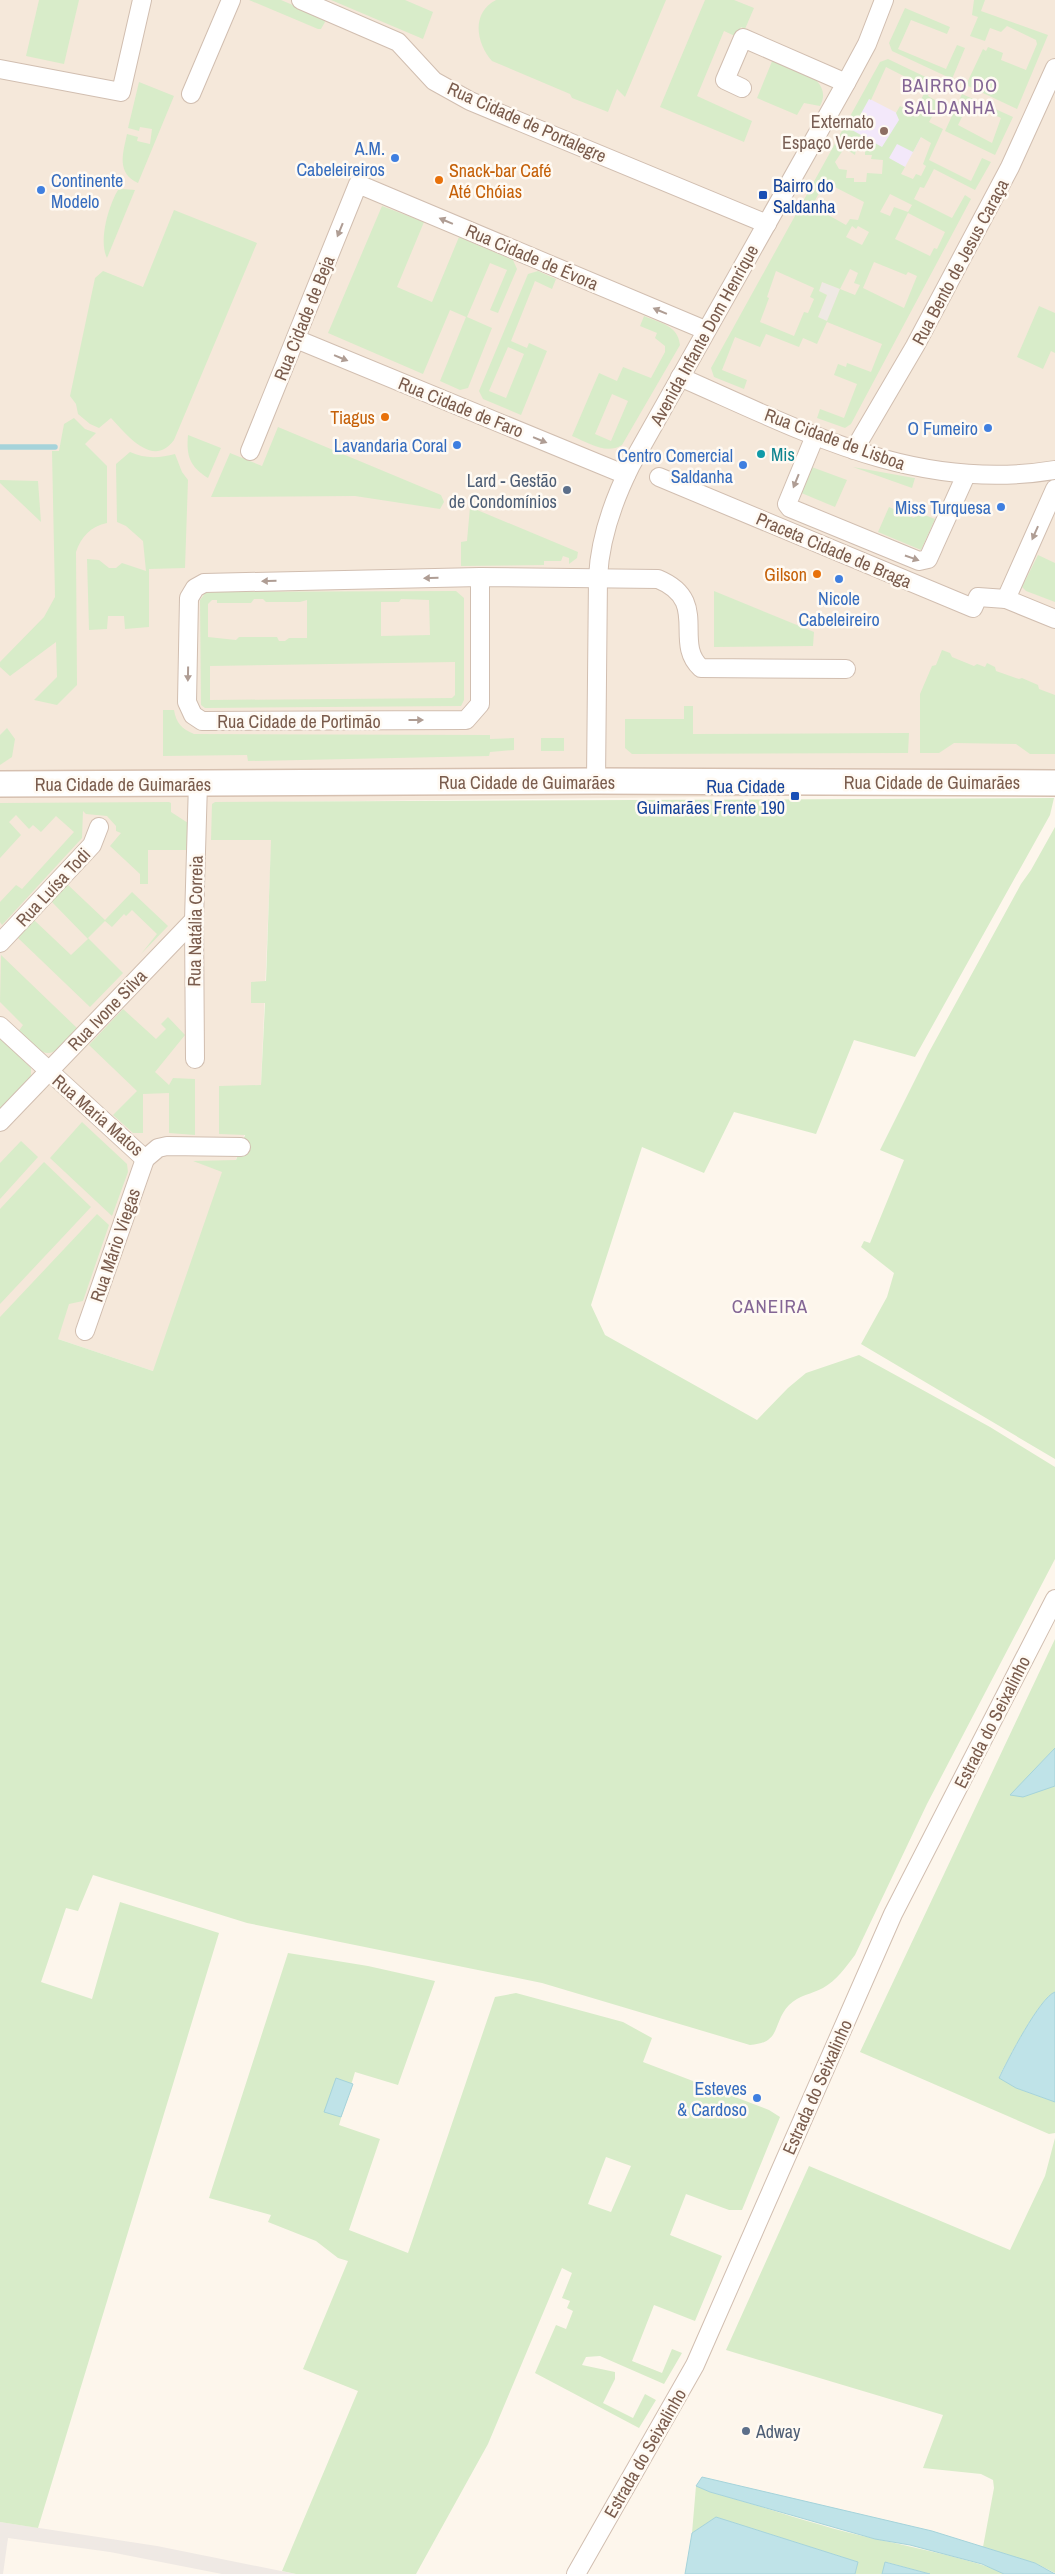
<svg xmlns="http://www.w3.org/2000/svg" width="1055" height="2574" font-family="'Archivo Narrow',sans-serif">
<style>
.residential{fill:#f5e8da}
.industrial{fill:#efe9e4}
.education{fill:#f3e8fa}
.green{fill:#d8ecc9;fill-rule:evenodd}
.water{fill:#bfe3e8;stroke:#a5d3da}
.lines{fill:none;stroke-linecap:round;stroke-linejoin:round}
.stream{stroke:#a5d3da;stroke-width:5.5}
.street-casing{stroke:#d1beb0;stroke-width:20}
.secondary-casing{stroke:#d6c0b0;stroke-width:28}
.street{stroke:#fff;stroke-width:18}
.secondary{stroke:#fff;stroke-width:25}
.oneway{fill:#af9d94}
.education-dot{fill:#8d6e63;stroke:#fffaf3;stroke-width:2}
.shop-dot{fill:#3f7fe0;stroke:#fffaf3;stroke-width:2}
.food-dot{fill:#e8710a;stroke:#fffaf3;stroke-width:2}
.transit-dot{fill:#1a4fb4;stroke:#fffaf3;stroke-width:2}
.culture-dot{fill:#0f9aa8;stroke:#fffaf3;stroke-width:2}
.service-dot{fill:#5c6f8a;stroke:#fffaf3;stroke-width:2}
.labels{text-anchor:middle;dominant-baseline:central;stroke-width:5;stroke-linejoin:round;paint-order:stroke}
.education-label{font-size:18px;fill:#785e54;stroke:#fffaf3;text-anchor:end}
.street-label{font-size:18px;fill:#7a5c4d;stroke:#fffaf3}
.shop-label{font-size:18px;fill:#366cbe;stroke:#fffaf3;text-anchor:end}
.food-label{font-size:18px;fill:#c56008;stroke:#fffaf3;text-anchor:end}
.transit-label{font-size:18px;fill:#164399;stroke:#fffaf3;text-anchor:start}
.culture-label{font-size:18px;fill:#0d838f;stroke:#fffaf3;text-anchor:start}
.service-label{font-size:18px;fill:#4e5e75;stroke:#fffaf3;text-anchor:end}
.neighbourhood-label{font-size:19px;letter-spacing:1px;fill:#846695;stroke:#fffaf3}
</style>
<rect width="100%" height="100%" fill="#fdf6ec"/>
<path class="residential" d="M0 0H1055V793L273 802 261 1085 161 1383 153 1371 58 1339 0 1333Z"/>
<g class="industrial">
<path d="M822 282 840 289 827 321 818 318 827 295 819 291Z"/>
<path d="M0 2522 157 2546 296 2574H222L110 2552 8 2538 3 2574H0Z"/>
</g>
<path class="education" d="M864 96 926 128 905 167 843 134Z"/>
<g class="green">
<path d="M39 0H79L64 64 26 56Z"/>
<path d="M249 0H281L323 18 325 22 321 29H318Z"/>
<path d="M331 0H405L433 12 423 39Z"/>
<path d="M496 0H666L625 97 617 89 608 112 572 98 570 94 492 61C476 43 471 13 496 0Z"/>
<path d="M705 0H734L754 8 745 29 741 27 737 37 724 31 697 96 752 121 744 142 660 107Z"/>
<path d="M974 0H985L981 11 1048 35 1017 109 966 85 983 49 986 51 988 47 1003 53 1001 60 1026 70 1037 44 1036 40 1007 26 1001 32 990 28 985 41 970 36 978 17 972 15Z"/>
<path d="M905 8 950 27 947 34 911 20 898 49 946 69 957 45 965 48 952 79 892 51 889 43Z"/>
<path d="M773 59C792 67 835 78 820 106L804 103 797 115 757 98Z"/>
<path d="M888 59 934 81 928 96 940 103 929 122 943 129 929 160 971 181 982 158 991 162 975 190 934 169 924 188 920 187 914 199 952 218 965 195 971 199 851 424 845 428 817 418 820 409 844 418 857 384 834 375 838 364 846 367 847 363 871 372 882 344 827 322 817 344 803 338 799 347 766 334 760 347 735 337 722 370 747 380 744 389 714 377 711 368 880 62ZM886 67 927 88 914 113 900 106 896 113 899 120 882 147 852 130 869 99 871 100ZM921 137 931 143 923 164 926 166 921 176 916 174 913 179 901 174 905 167 889 158 897 144 913 152ZM846 149 855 155 856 150 865 151V155H872L871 159 883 160 882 174 867 173 866 182H854V178H846L847 170 839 169 835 162 843 150ZM825 182 864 202 858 220 850 219 846 225 812 206ZM890 194 912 205 908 212 894 207 890 216 880 212ZM908 213 945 232 937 249 934 248 930 256 895 239ZM852 226 856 229 858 226 869 232 862 245 846 237ZM874 262 906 275 908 272 917 276 904 308 863 288ZM850 269 858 273 854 283 860 285 855 295 840 289ZM776 271 814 288 810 297 814 299 808 313 804 312 794 336 760 322 769 298 767 297ZM822 282 840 289 827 321 818 317 827 295 819 291Z"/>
<path d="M139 82 174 96 138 183C116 173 123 153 127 134L138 137 137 141 150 144 152 129 140 127 139 131 128 128Z"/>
<path d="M962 94 1013 117 995 155 945 131ZM965 101 1001 118 992 143 958 125 962 117 958 115Z"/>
<path d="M123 189 135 190 107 258C98 240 109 205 118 190Z"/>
<path d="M382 206 424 222 397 287 432 302 459 237 513 260 517 269 498 313 490 310 507 270 490 263 467 317 492 328 468 388 460 390 440 381 466 317 450 310 423 374 328 333Z"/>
<path d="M174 210 257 243 174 440C153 469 126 434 111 418L99 428 90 424 78 414 76 404 70 396 95 278 103 271 143 287Z"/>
<path d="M538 271 556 279 552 289 535 281 511 341 527 348 529 343 547 351 521 415 483 399 479 391 528 274ZM508 347 524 354 506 398 489 391Z"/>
<path d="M1039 306 1055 313V353L1051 351 1043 369 1017 357Z"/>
<path d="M644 316C660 323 678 325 680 345L622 445C606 455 589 443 572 436L599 373 617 381 623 367 651 378 665 352V346L655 338 657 333 640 326ZM612 394 628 401 611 441 595 434Z"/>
<path d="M74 418 85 429 96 433 85 444 107 466V523C91 526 81 537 76 552L77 685 57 705 34 700 57 677 56 642 10 676 0 667V662L44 617 55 597 52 451H59L64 424Z"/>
<path d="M278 427 441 495 444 502 440 509 355 496 211 497 230 453 262 466Z"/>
<path d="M188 435 221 448 208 478C190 467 186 456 188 435Z"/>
<path d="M130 452C145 459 160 458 175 454L182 472 188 480 185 568 149 569V627L125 629 124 616H108L107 629 89 630 87 559 99 560 109 568H116L122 563 146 571 143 541 126 526 117 522 116 464Z"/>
<path d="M809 466 847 480 835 507 799 492Z"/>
<path d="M853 467 914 478H915L912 488Z"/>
<path d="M0 480 38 481 41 522 0 483Z"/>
<path d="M470 507 578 552 577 558 569 564V558L563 556 561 561H544V565L461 566V542L467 541Z"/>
<path d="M889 507 914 518 917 512 935 519 921 550 878 532Z"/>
<path d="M1038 555 1055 563V602L1026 591 1022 587Z"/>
<path d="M456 591 464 598V700L461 706 205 708 201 705 200 600 206 592ZM254 599H263L266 602H300L307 600V638H289L285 641H279L277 637H239L236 640 208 637V604L212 600H217V603H251ZM401 599 429 600 430 635 381 636V602H399ZM455 662V695L452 698 210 700V666Z"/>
<path d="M714 591 814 632 813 646 714 647Z"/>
<path d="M942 650 950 653 952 657 974 666 977 664 985 667 987 663 995 667 996 671 1019 679 1022 678 1038 685 1039 689 1055 695V754H1030L1016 744 954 743 939 753H920V694L932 666 936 665Z"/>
<path d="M684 706H693V734L909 733 908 753 632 754 625 748V719H684Z"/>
<path d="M163 710H174C176 723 182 729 194 734L490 735V739L514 738V750L490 752 489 756 248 761 247 755 163 756Z"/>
<path d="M7 728 15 739 12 757 0 765V735Z"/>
<rect x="541" y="738" width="23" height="13"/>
<path d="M1054 798 1050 815 915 1057 854 1040 816 1134 734 1112 704 1173 642 1147 591 1305 605 1335 757 1420 788 1388 806 1373 859 1355 990 1427 1055 1467V1559L927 1804 855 1955C846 1967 837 1980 823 1988 812 1994 799 1995 789 2005 772 2023 782 2043 750 2045L542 1983 247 1923 93 1875 78 1911 66 1908 41 1982 92 1999 120 1902 219 1933 38 2528 0 2522V1317L97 1214 109 1225 83 1301 69 1304 58 1339 153 1371 222 1172 193 1161 236 1160 245 1135 219 1134V1086L261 1085 265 1003H251V982L266 981 271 840H211L212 804 215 802Z"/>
<path d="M169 802 171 803V812L188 823V850H148V884H140V874L110 846 121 833 116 831V826L107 816 86 814 83 811 82 838 2 925 0 922V902L16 885 22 889 74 832 56 816 41 832 33 825 29 829 16 815 9 822 21 835 0 858V803Z"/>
<path d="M1055 827V1459L861 1344 887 1297 894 1273 861 1247 864 1241 870 1243 904 1160 880 1150 928 1054 1021 884 1031 870Z"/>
<path d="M67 884 105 920 132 892 168 926 141 954 157 934 132 910 126 916 124 914 112 927 105 921 88 938 123 973 90 1007 17 937 34 920 71 955 88 939 51 901Z"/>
<path d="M1 955 78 1029C48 1060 50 1061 18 1032L23 1025 0 1002Z"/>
<path d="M123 1009 156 1039 166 1029 161 1024 168 1017 185 1035 155 1072 169 1085 173 1078 195 1079V1135L169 1133V1093L143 1094V1133H133L113 1115 137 1091 89 1045Z"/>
<path d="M0 1038 31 1068V1077L0 1110Z"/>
<path d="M82 1122 127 1164 128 1172 112 1216 50 1158Z"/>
<path d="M21 1141 38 1157 0 1199V1163Z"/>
<path d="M44 1162 91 1207 0 1304V1209Z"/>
<path d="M1055 1639V1748L1011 1795 1055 1786V1992C1040 1997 1007 2061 999 2077L1016 2088 1055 2102V2133L1049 2134 860 2052Z"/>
<path d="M288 1953 368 1966 435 1981 398 2085 355 2072 339 2125 380 2139 349 2230 408 2253 495 1997 516 1993 623 2022 652 2038 643 2062 769 2110 780 2117 742 2210H729L686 2194 670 2235 722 2256 695 2321 654 2305 632 2361 662 2373 672 2349 682 2353 664 2384 600 2356 586 2357 582 2365 615 2372V2379L603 2403 633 2418 645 2394 656 2400 639 2428 535 2373 556 2325 566 2329 573 2311 567 2308 570 2301 562 2298 572 2273 562 2268 488 2444 416 2574H296L282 2571 358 2391 303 2369 348 2261 338 2258 316 2241 268 2222 271 2215 209 2198ZM606 2157 631 2166 611 2212 588 2204Z"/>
<path d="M1055 2138V2573L1035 2563 983 2547 994 2488 993 2480 981 2474 923 2468 943 2415 726 2350 809 2166 1010 2250 1045 2176Z"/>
<path d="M696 2486 710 2492C765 2507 820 2527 876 2539 921 2549 966 2558 1009 2574H930L886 2562 882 2574H855L858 2562 716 2517 692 2533Z"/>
</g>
<g class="water">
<path d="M1055 1748V1786L1023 1797 1010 1795Z"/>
<path d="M1055 1992V2102L1016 2088 999 2078C1007 2061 1040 1997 1055 1992Z"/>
<path d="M336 2078 353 2084 341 2117 324 2112Z"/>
<path d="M702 2477 932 2531 1035 2563 1055 2574H1004L982 2564 910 2545 875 2539 710 2492 696 2486Z"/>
<path d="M716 2517 858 2562 855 2574H685L692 2533Z"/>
<path d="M885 2562 930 2574H882Z"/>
</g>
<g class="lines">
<path class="stream" d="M0 447H55"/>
<defs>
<g id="street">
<path d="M301 0 398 42 434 81 470 101 767 224"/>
<path d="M0 69 121 92 142 0"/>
<path d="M742 88 725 80 743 38 846 83"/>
<path d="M191 94 231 0"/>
<path d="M296 339 626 475"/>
<path d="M680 377C803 431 916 493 1055 470"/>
<path d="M815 436 787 504 790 508 919 561 928 559 966 475"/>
<path d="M854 450 915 346 1010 167 1055 68"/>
<path d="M250 451 358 184 705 330"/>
<path d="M659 477 973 608 978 597 1006 599"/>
<path d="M1055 489 1006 599 1055 619"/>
<path d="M480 577V704L466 720 202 721 193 715 187 702 189 598 195 588 204 583 480 577 658 579C711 601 672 642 701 668L846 669"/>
<path d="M596 781 598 577C600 537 613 501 631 465L846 83 867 44 884 0"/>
<path d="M0 943 92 845 99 827"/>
<path d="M0 1026 145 1159 158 1148 167 1146 241 1147"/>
<path d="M195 1059 194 920 198 783"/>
<path d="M0 1122 194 920"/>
<path d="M85 1331 145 1159"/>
<path d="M576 2574 695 2365 893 1914 1055 1599"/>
</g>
<path id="secondary" d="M0 784 596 781 1055 783"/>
</defs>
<use href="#street" class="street-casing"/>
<use href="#secondary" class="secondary-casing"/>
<use href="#street" class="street"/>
<use href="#secondary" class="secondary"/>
</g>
<defs><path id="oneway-solid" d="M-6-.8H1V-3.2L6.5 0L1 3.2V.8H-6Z" transform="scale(1.25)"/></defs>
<g class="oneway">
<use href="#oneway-solid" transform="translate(446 221) rotate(-157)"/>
<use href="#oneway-solid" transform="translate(340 230) rotate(112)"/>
<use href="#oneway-solid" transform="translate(660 311) rotate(-157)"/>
<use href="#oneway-solid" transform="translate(341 358) rotate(22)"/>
<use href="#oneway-solid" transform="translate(540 440) rotate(22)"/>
<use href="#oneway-solid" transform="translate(796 481) rotate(112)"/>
<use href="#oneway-solid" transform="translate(1035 533) rotate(114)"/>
<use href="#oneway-solid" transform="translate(912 558) rotate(19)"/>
<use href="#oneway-solid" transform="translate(431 578) rotate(179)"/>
<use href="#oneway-solid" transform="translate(269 581) rotate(179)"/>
<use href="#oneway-solid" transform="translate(188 674) rotate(91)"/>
<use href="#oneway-solid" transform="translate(416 720)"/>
</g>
<circle class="education-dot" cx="884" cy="131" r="5"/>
<g class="shop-dot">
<circle cx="395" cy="158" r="5"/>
<circle cx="41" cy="190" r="5"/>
<circle cx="988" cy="428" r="5"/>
<circle cx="457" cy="445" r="5"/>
<circle cx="743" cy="465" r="5"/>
<circle cx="1001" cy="507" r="5"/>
<circle cx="839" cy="579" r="5"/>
<circle cx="757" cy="2098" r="5"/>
</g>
<g class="food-dot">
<circle cx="439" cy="180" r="5"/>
<circle cx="385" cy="417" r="5"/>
<circle cx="817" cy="574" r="5"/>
</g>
<g class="transit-dot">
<rect x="758" y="190" width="10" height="10" rx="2.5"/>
<rect x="790" y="791" width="10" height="10" rx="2.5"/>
</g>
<circle class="culture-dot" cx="761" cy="454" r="5"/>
<g class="service-dot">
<circle cx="567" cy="490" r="5"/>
<circle cx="746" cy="2431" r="5"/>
</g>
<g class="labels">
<g class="education-label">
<text x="874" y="121">Externato<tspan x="874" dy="21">Espaço Verde</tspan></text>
</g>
<g class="street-label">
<text transform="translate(527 122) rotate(24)">Rua Cidade de Portalegre</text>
<text transform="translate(532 257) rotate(23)">Rua Cidade de Évora</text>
<text transform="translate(960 262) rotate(-62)">Rua Bento de Jesus Caraça</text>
<text transform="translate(304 318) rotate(-68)">Rua Cidade de Beja</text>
<text transform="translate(704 335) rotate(-61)">Avenida Infante Dom Henrique</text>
<text transform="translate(461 407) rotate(22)">Rua Cidade de Faro</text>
<text transform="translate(835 439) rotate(20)">Rua Cidade de Lisboa</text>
<text transform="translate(834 550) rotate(23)">Praceta Cidade de Braga</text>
<text x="299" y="721">Rua Cidade de Portimão</text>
<text x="527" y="782">Rua Cidade de Guimarães</text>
<text x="932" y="782">Rua Cidade de Guimarães</text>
<text x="123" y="784">Rua Cidade de Guimarães</text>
<text transform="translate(53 887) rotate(-47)">Rua Luísa Todi</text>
<text transform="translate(195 921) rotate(-89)">Rua Natália Correia</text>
<text transform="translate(107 1010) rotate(-46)">Rua Ivone Silva</text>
<text transform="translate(98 1115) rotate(41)">Rua Maria Matos</text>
<text transform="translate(115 1245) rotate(-71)">Rua Mário Viegas</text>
<text transform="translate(992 1722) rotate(-63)">Estrada do Seixalinho</text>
<text transform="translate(817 2087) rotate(-66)">Estrada do Seixalinho</text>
<text transform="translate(645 2453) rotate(-60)">Estrada do Seixalinho</text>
</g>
<g class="shop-label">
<text x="385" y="148">A.M.<tspan x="385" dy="21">Cabeleireiros</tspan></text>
<text x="51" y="180" text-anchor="start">Continente<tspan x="51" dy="21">Modelo</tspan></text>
<text x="978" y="428">O Fumeiro</text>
<text x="447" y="445">Lavandaria Coral</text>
<text x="733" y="455">Centro Comercial<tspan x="733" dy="21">Saldanha</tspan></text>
<text x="991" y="507">Miss Turquesa</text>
<text x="839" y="598" text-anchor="middle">Nicole<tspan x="839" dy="21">Cabeleireiro</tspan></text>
<text x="747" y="2088">Esteves<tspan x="747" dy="21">&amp; Cardoso</tspan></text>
</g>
<g class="food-label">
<text x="449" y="170" text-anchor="start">Snack-bar Café<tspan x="449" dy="21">Até Chóias</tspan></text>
<text x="375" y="417">Tiagus</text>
<text x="807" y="574">Gilson</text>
</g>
<g class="transit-label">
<text x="773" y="185">Bairro do<tspan x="773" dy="21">Saldanha</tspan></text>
<text x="785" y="786" text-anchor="end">Rua Cidade<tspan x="785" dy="21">Guimarães Frente 190</tspan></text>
</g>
<g class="culture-label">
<text x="771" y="454">Mis</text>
</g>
<g class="service-label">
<text x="557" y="480">Lard - Gestão<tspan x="557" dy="21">de Condomínios</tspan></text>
<text x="756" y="2431" text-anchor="start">Adway</text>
</g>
<g class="neighbourhood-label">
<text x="950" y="85">BAIRRO DO<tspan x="950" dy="22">SALDANHA</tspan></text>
<text x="770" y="1306">CANEIRA</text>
</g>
</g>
</svg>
